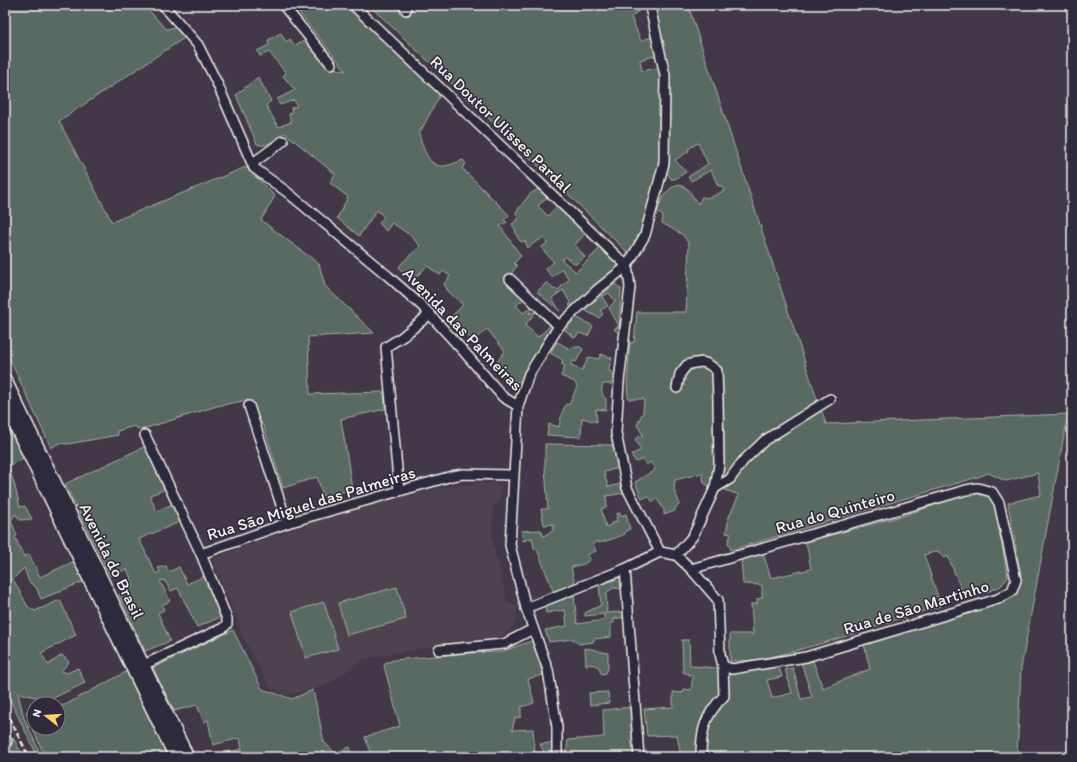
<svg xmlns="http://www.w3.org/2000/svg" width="1077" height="762" font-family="Itim,sans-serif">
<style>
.built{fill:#50424f}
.green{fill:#586a62;stroke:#a6aea5;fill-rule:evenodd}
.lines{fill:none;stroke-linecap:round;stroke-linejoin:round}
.street-casing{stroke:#f4f1e8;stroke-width:12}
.secondary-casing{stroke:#f4f1e8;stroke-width:16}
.street{stroke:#2f2a3d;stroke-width:9}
.secondary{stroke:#2f2a3d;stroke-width:13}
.rail{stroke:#f4f1e8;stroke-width:2.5;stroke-dasharray:6 3;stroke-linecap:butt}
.labels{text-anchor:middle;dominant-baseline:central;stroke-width:3;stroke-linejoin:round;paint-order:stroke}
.street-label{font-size:17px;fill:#f4f1e8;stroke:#2f2a3d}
</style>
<rect width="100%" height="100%" fill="#423848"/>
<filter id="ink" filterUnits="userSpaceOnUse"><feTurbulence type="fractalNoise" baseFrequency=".025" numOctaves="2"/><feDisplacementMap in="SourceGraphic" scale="8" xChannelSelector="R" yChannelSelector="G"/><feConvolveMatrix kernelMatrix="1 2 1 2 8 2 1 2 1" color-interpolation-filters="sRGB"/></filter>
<g filter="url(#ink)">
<path class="built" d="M477 483H496L501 487 500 502 493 506 492 540 508 602 515 604 517 609 516 621 510 630 501 637 440 645 364 659 333 681 318 688 285 695 269 686 240 631 238 622 213 562 215 557 319 520 428 490 455 485H470Z"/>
<g class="green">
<path d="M5 5H29L30 6 31 5H144L166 29 176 27 184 38 59 121 112 222 246 167 275 196 261 220 319 264 325 286 374 333 308 337 310 394 384 392 385 409 341 419 352 488 324 499 317 477 283 488 264 427 248 400 217 406 140 430 134 426 117 431 118 435 68 444 59 443 51 448 5 349V48L9 45 5 40Z"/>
<path d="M293 5H349L439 91V97L419 134C423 146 427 168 445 166 451 165 457 162 463 160L466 164 462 168 509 215 504 220 507 222 500 226 521 256 514 263 517 266 506 280 525 298 516 305 523 313 533 306 529 314 536 311 537 309 553 323V328L523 381 511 382 500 373 495 365 505 351 487 329 473 341 450 318 462 306V304L448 291 444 284 450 276 443 271 440 275 427 266 412 281 399 268 401 264 420 246 410 235 392 223 386 231 379 223 384 217 377 210 359 236 337 218 348 197 330 183 335 174 285 133C275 137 269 149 257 144L236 95 258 77 271 101 266 105 278 127 291 122 289 114 292 113 291 108 297 106 294 100 280 105 277 99 295 90 283 76 286 73 269 52 260 56 257 51 269 45 268 40 281 33 286 42 290 39 294 45 307 40 329 67 346 71ZM536 312 550 326 538 337 525 325Z"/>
<path d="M369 5H646L631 17 641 41 654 36 658 55 640 60 642 71 660 67 662 72 660 169 642 233 628 253 571 197Z"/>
<path d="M661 5H688L818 402 764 438 723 480 718 473 712 488 704 483 702 473 675 480 674 490 680 504 675 508V511L664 515V510L657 499 653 502 648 496 642 499 635 482 655 470 651 462 646 465 643 459 636 462 631 455 641 450 635 439 643 435 637 425 643 412 644 399H629L628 397 627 383 630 343 634 342 637 312H686L689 244 683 235 662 223 663 216 657 212C662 198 664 191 678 184L688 189 698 204 702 197 709 198 724 191 722 186H718L711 170 691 181 688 177 708 164 698 143 688 149 689 151 675 160 686 172 675 179H671L666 170 668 164 669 152 667 126 669 71 657 22V13Z"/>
<path d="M540 188 548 196 538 206 548 216 558 205 620 263 618 266 572 307 569 305 571 304 563 290 552 298 560 311 537 292 547 282 553 289 558 290 569 279 562 269 552 277 545 268 554 262 541 248 547 243 543 238 534 243 528 248 525 241 521 242C514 235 517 230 512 224L518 219 516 212 530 194ZM585 234 601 247 576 272 562 260 565 257 576 264 585 257 575 245Z"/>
<path d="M615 284 621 289 619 334 614 329 619 326 609 308 615 301 609 293 602 297 608 306 600 310 603 314 599 318 584 310Z"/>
<path d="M576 317 593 326 588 336 579 333 575 338 565 330Z"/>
<path d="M557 342 570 349 573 347H580L583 349 576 362 572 361 571 365 582 370 589 357 599 359 601 354 612 358 608 370 613 373 612 384H603C601 391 601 394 606 399V410L596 409 597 422 582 418 581 437 547 435 549 424 559 427 562 413 566 404 569 405 577 387 575 382 561 376 565 366 561 364 563 360 550 353Z"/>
<path d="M820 406 826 424 1068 414 1021 668 1017 757H681L677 735 647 736 644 709 673 707V692L683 693 684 689 691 690 693 676 683 672 682 640H689L690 666 718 668 733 672 777 661 782 677 767 680 772 698 792 693 785 669 793 668 801 699 812 697 801 662H808L813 661 823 688 870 669 863 640 1012 592 1020 583V571L1008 503 1041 495 1038 473 1006 481 988 473 978 477 731 550 728 542 731 534 726 533 729 517 739 495 725 490 727 481 763 444Z"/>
<path d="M5 416 27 456 8 466 14 483 20 507 25 506 32 519 20 520 15 514 11 521 17 535 15 537 24 557 29 554 40 577 77 560 87 580 41 599 36 587 29 582 24 568 13 579 28 607 35 611 60 600 76 635 41 653 48 665 62 655 69 662 61 671 67 673 78 668 85 683 49 700 18 693 24 718 42 757H38L5 690Z"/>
<path d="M545 444 616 445 618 468 604 472 608 487 621 484 625 493 606 496 607 507 601 509 606 527 611 525V523L617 522 616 514 620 513V516L626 514 630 529 625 531V534C617 538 608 540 599 543L597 541 593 544 596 551 588 554 590 560 584 564 571 567 575 584 554 593 538 552 534 548 532 538 523 541 521 531 541 530 543 536 553 531V524L544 525 541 509H548L545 467Z"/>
<path d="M148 445 166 489 150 495 156 511 173 504 182 521 139 539 156 574 160 572 158 568 166 566 169 572 179 567 187 584 205 576 223 616 197 627 178 588 171 591 164 580 160 581 170 601 162 605 164 610 158 613 170 641 145 651 119 595 134 586 127 569 110 576 65 484Z"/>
<path d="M988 491 993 499 1008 577 1001 586 984 593 964 597 948 556 944 558 938 551 924 555 941 606C895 619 851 636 805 648 780 655 757 662 730 661V634H753L751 604H757V599L762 598V585L743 584 741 559 763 553 771 578 811 569 806 542 902 516 971 493Z"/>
<path d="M620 576 626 581V589L613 588 606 593 607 611 605 613 624 612 625 617 614 619V623H611V637L594 639 593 642 579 644 573 639 549 642 545 630 567 626 565 610 546 613 545 606 574 595 577 624 604 620V614L585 616V613L601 605 599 585 615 580Z"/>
<path d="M397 587 406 619 347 635 338 603Z"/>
<path d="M324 602 338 649 306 658 292 612Z"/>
<path d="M233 630 262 689 292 699 313 690 324 742 335 753 350 747 352 757H226L224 753 242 749 240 738 213 745 208 720 204 722 197 705 174 711 153 668Z"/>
<path d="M534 640 543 675 528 679 534 703 521 707V717L515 718 512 730 533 729 535 753 544 752 540 744 552 743 554 746 553 757H372L365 737 400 726 384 666 385 663 394 660 466 653 501 652Z"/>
<path d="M585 648C593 648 599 652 608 653V668L606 673 602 674 600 672V669C596 664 592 664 586 665Z"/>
<path d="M126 672 137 676 176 757H45L26 712 34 709V728H58V706L65 705Z"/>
<path d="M608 692 609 703 590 705 589 693Z"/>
<path d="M632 707 636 757H589L588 753 582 756V757H566L568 740 604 737 603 710Z"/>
<path d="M13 737 23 757H5V747Z"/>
</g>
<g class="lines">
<defs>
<g id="street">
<path d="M163 5 198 45 217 83 254 168 287 192 388 276 423 307 465 353 503 397 518 406"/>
<path d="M283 5 331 64"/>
<path d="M353 5 627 266"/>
<path d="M403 5 406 10"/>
<path d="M253 163 283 141"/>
<path d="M627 266 630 287 619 382 616 433 627 488 660 552"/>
<path d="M510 279 559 326"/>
<path d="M249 406 287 523"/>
<path d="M715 488 730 479 743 461 765 440 830 399"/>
<path d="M399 491 386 347 402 337 430 314"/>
<path d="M201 554 287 523 452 476 463 474 513 475"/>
<path d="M676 555 693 536 715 488 719 465 718 400 717 371C705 360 702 361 687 365L680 374 677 388"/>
<path d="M676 555 691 569 718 600 720 654 723 666 724 696C705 715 701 730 701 757"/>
<path d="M625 569 639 757"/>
<path d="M691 569 966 490 978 488 992 492 999 503 1016 580 1012 591 998 599 806 657 732 669 723 666"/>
<path d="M526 608 625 569 660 552 676 555"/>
<path d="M439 650 504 644 533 629"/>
<path d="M137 668 223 628 227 624V619L201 554 145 435"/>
<path d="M5 737 7 741"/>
<path d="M557 757V727L548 670 526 608 510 545 518 406 529 374 559 326 597 290 627 266 645 235 664 163 665 75 650 7 652 5"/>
</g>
<g id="secondary">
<path d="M5 381 187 757"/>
<path d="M5 403 176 757"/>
</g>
</defs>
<use href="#street" class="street-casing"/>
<use href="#secondary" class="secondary-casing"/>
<use href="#street" class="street"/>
<use href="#secondary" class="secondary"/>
<path class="rail" d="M5 709 29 757"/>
</g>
</g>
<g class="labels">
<g class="street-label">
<text transform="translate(501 124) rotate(44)">Rua Doutor Ulisses Pardal</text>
<text transform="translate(463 329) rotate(46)">Avenida das Palmeiras</text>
<text transform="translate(311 503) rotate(-17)">Rua São Miguel das Palmeiras</text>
<text transform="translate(835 511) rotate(-16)">Rua do Quinteiro</text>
<text transform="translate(112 561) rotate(64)">Avenida do Brasil</text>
<text transform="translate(916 607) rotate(-17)">Rua de São Martinho</text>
</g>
</g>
<rect width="1077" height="762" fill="none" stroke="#2f2a3d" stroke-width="20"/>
<rect x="10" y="10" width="1057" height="742" fill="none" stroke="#f4f1e8" stroke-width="1.5" filter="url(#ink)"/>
<g transform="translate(46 716) rotate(287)"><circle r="19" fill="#2f2a3d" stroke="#7e7a81"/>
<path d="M0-3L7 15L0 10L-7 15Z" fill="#ffd166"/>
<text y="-6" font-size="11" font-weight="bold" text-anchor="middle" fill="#f4f1e8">N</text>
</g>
</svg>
